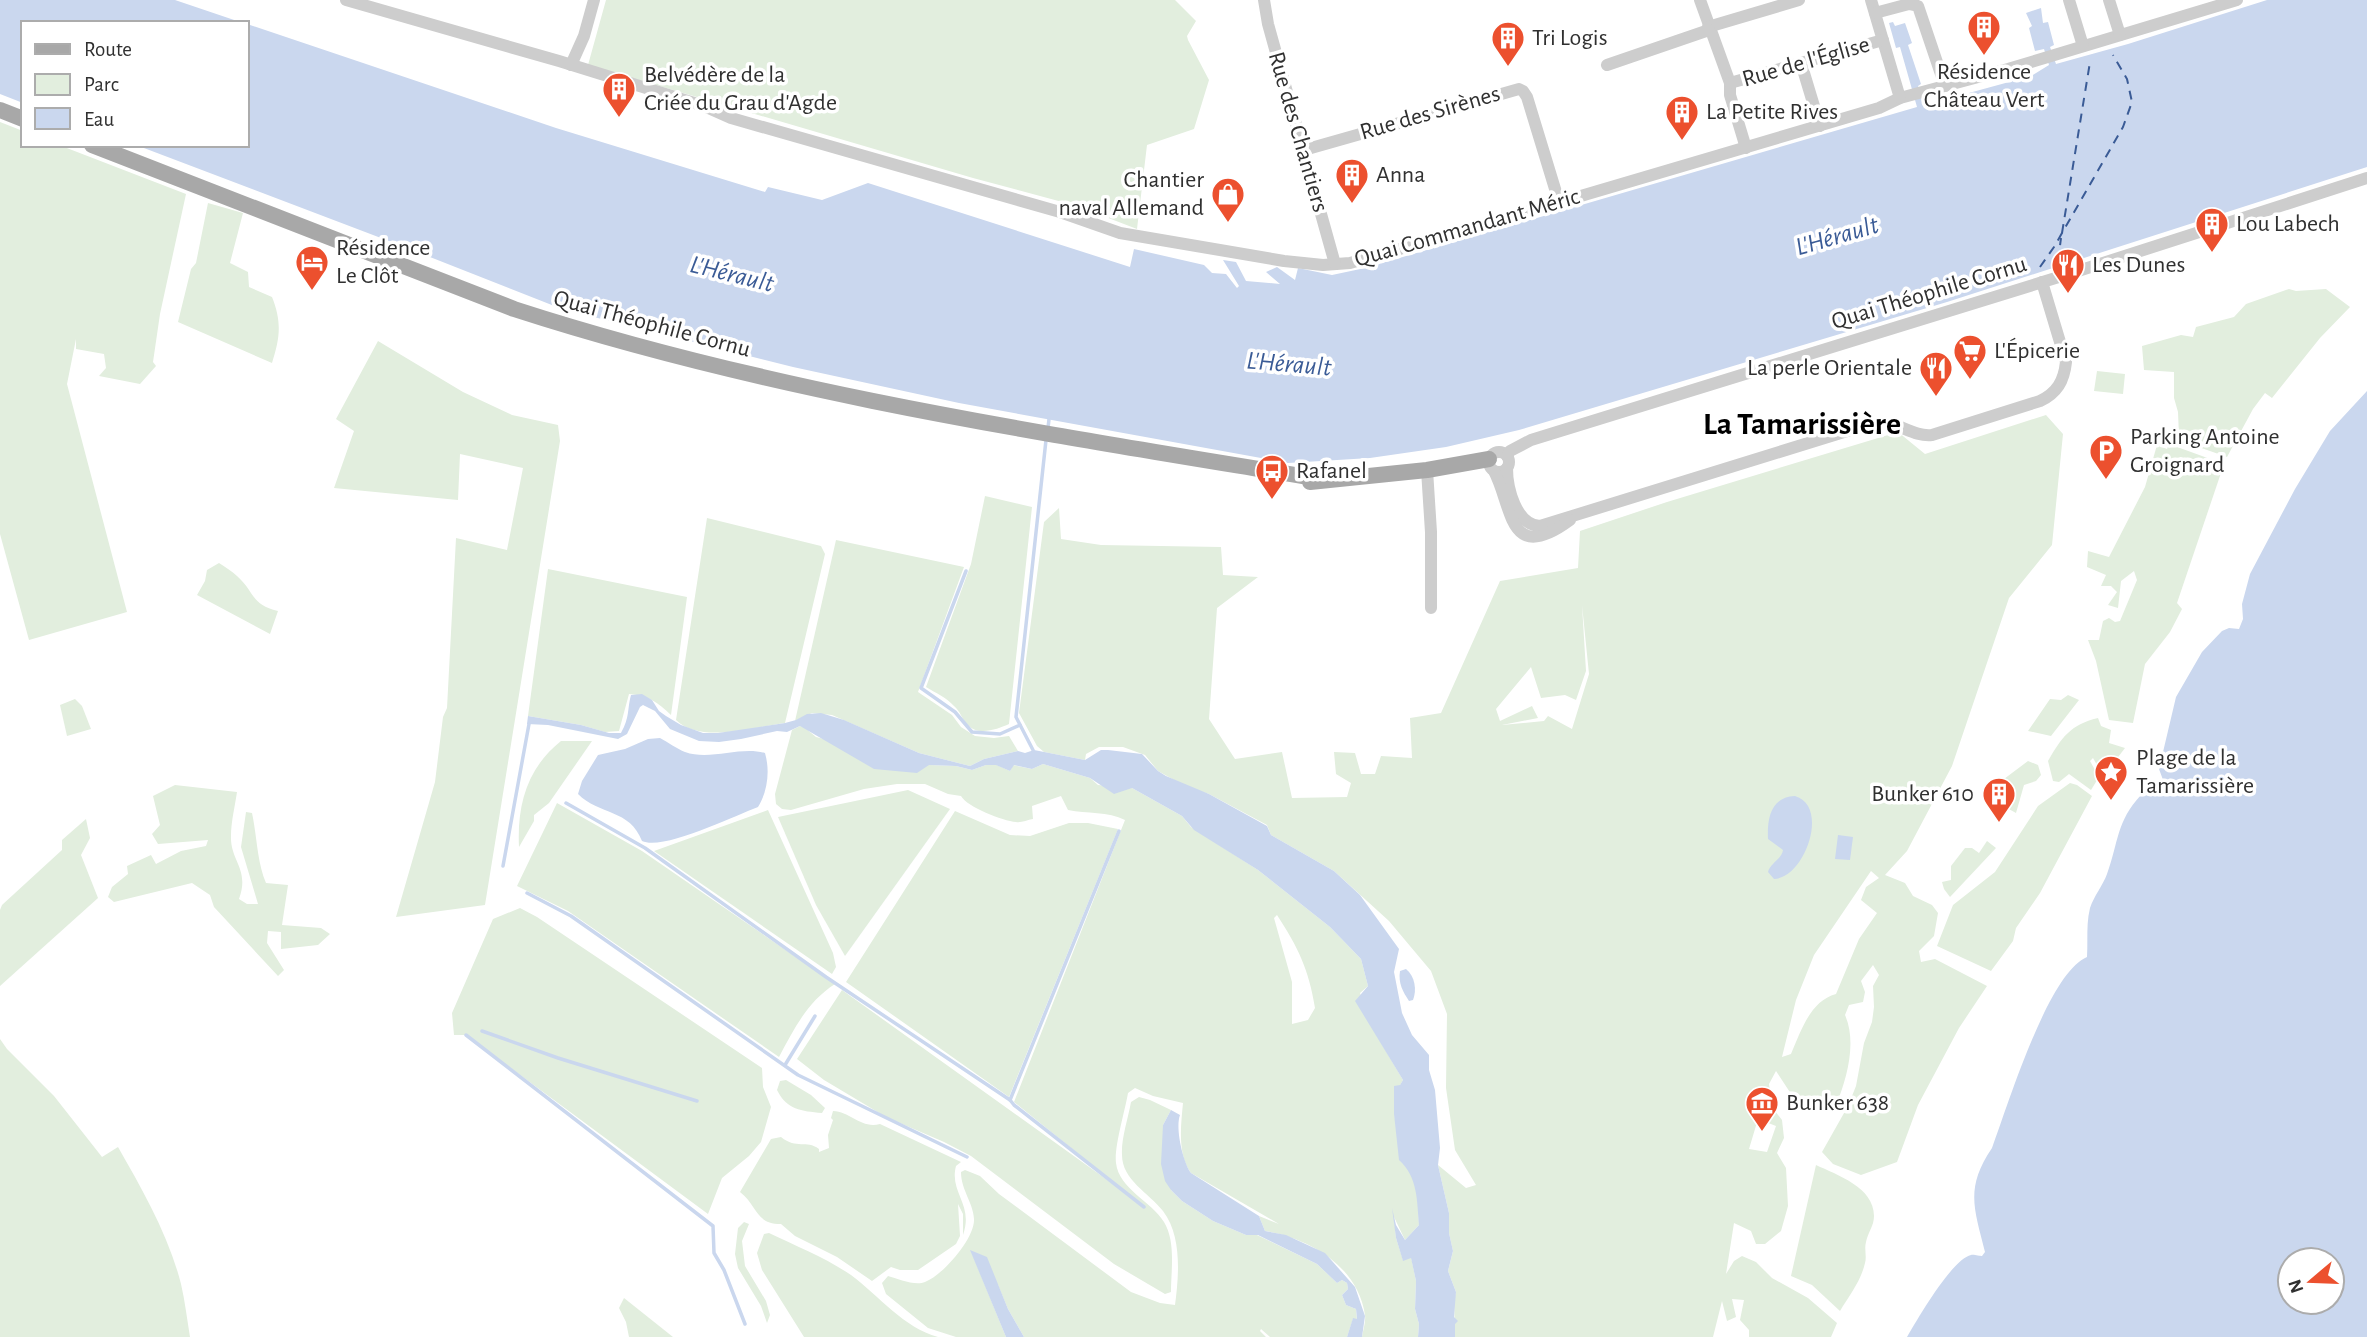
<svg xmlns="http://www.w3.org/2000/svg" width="2367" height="1337" font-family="'Alegreya Sans',sans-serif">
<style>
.green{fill:#e2eede;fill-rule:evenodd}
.water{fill:#cad7ee;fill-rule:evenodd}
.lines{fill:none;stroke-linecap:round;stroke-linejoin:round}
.stream{stroke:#cad7ee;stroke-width:3.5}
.ferry{stroke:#3a5b96;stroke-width:2;stroke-dasharray:9 7;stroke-linecap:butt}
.minor{stroke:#cdcdcd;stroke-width:12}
.major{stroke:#a8a8a8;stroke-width:16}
.labels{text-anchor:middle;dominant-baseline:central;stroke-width:7;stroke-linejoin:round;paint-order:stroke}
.poi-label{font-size:24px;fill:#303030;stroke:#fff;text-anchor:start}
.street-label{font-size:24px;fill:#303030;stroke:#fff}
.water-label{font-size:26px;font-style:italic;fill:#3a5b96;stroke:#fff}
.district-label{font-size:32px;font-weight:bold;fill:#000;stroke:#fff}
</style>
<rect width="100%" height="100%" fill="#fff"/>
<g class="green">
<path d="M606 0H1175L1196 21 1187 36 1188 40 1209 80 1194 129 1147 145 1137 229 1077 206 973 178 588 65Z"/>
<path d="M0 122 23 131V145H59L186 194 160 314 153 362 156 366 140 384 99 376 106 368 104 354 76 349V339L67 384 127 612 29 640 0 534Z"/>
<path d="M208 203 243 213 230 263 248 272 249 287 272 297C282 322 280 338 272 363L178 322 191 269 196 263Z"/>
<path d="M2289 289 2296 291 2326 289 2350 307 2320 338 2272 398 2265 393 2253 409 2227 457 2190 444 2191 441 2179 436 2178 412 2174 398V372L2144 370 2142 346 2181 335 2193 337 2196 327 2234 317 2246 304Z"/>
<path d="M378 341 463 392 512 415 558 425 560 441 485 905 396 917 435 782 443 717 447 708 456 538 507 550 523 468 460 454 458 500 334 488 354 431 336 419Z"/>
<path d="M2097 371 2125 374 2123 394 2094 391Z"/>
<path d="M2046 415 2063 434 2052 545 2009 598 1952 766 1907 851 1885 875 1905 883 1913 896 1932 905 1938 913 1934 936 1919 951 1921 962 1935 959 1987 986 1959 1028 1918 1105 1897 1162 1861 1175 1833 1164 1822 1152 1848 1106 1856 1086 1864 1043 1872 1022 1874 1007 1873 986 1879 975 1873 965 1861 981 1865 992 1863 1002 1849 1005 1845 1015C1857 1042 1847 1079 1836 1105L1812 1110 1795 1100 1776 1071 1769 1084 1772 1107 1782 1120 1784 1138 1777 1153 1786 1168 1788 1206 1781 1231 1765 1244H1756L1751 1231 1734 1223 1726 1274 1734 1261 1742 1256 1756 1262 1772 1278 1808 1298 1837 1323 1831 1337H1749V1330L1740 1320 1744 1300 1732 1299 1736 1317 1727 1321 1722 1301 1713 1337H1455L1454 1300 1456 1292 1448 1271 1453 1251 1449 1233V1213L1438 1165 1466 1188 1476 1185 1455 1150 1446 1088 1447 1014 1431 971 1389 921 1334 871 1271 835 1267 825 1209 794 1185 786 1158 771 1145 755 1123 747H1099L1086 754 1085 760 1044 752 1037 746 1019 713 1044 522 1059 508 1061 539 1101 545 1221 547 1223 575 1258 577 1217 608 1209 719 1235 759 1282 752 1292 798 1347 797 1351 783 1336 774 1334 752 1355 753 1361 774H1375L1381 756 1412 758 1410 718 1441 713 1500 581 1578 568 1580 531 1667 502 1898 432 1925 454ZM1582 605 1589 674 1572 729 1548 716 1544 721 1502 725 1538 718 1532 706 1500 721 1496 709 1531 667 1541 698 1565 695 1576 700 1586 671ZM1871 871 1879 878 1866 887 1861 900 1877 913 1859 939 1836 994C1810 1001 1801 1031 1791 1054L1782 1057 1796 1000 1814 955ZM1758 1119 1776 1126 1767 1152 1749 1149Z"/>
<path d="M2169 444 2224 464 2177 603 2182 609 2170 632 2145 664 2133 723 2109 720 2096 661 2088 640H2099L2103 621 2109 618 2115 622 2120 621 2137 580 2134 571 2121 581 2118 608 2108 605 2117 592 2111 586H2101L2106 575 2087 567 2088 551 2109 557 2145 487 2157 445 2167 449Z"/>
<path d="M985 496 1032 507 1009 724C998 729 977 737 967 724 962 719 960 711 954 706 947 698 936 693 926 687L971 564Z"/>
<path d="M707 518 821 546 825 554 785 723C754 727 700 744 676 720Z"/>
<path d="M836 540 964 567 918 692 952 715 961 727 975 736 994 738 1009 736 1018 751 984 759 970 766 919 753 832 715 812 713 795 721Z"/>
<path d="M219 563C225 567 232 571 237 576 255 592 250 604 278 611L270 634 197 595 205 581 207 570Z"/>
<path d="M548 569 687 597 671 715C658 702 647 695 629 694L619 731 605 732 581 725 528 716Z"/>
<path d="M2068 695 2079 700 2051 736 2028 731 2050 699 2061 700Z"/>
<path d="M75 699 82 706 91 729 67 736 60 705Z"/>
<path d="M2098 718 2101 726 2111 730 2109 743 2125 748 2112 765 2107 763 2101 772 2093 758 2090 761 2099 777 2091 790 2069 774 2059 782 2053 781 2048 761C2062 737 2070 725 2098 718Z"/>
<path d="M800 726 804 727 816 737 929 765 956 766 972 770 986 765H997L1010 771 1013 765 1032 769 1043 764 1090 778 1098 785 1132 788 1182 816 1191 827 1258 870 1330 927 1361 959 1368 986 1360 993 1374 1031 1403 1080C1383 1112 1403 1149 1414 1181 1419 1194 1418 1211 1419 1225L1405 1240 1394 1217 1396 1238 1403 1260 1411 1257 1416 1281 1415 1309 1419 1324 1418 1337H1362C1363 1330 1366 1322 1365 1315 1358 1266 1309 1238 1265 1231L1259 1216 1279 1224 1191 1173C1177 1154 1181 1125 1183 1103L1153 1096 1135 1088 1128 1093C1125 1111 1114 1147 1116 1163 1119 1189 1151 1201 1164 1222 1176 1242 1171 1270 1171 1292L1165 1294 1114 1264 971 1156 944 1142 886 1117 824 1080 797 1059 842 990 1138 1202 1014 1102 1125 820C1108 811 1087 814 1068 810L1061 796 1032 806 1033 819C1027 820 1021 823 1016 822 1003 821 967 807 961 796L948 794 925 784H897L864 789 791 810 782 809 776 804 775 794 792 730ZM1277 915C1298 947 1309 970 1315 1008L1308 1020 1292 1024V982L1274 918Z"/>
<path d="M561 741H592L549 803 534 815V821L519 847C517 805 527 768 561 741Z"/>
<path d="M2028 761 2038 765 2041 775 2036 781 2024 785 2016 813 1998 803 2004 779Z"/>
<path d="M2070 783 2077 785 2092 796 2040 893 2016 928 2013 941 1991 971 1937 946 1953 905 1995 872 2038 806Z"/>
<path d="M175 785 237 792C235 806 231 822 231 836 230 861 250 869 239 899L247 904H258L241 847 246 812 252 813C257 836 257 862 266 883L288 885 282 925 321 928 330 934 318 945 281 949V932L268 931 267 943 284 970 278 976 214 907 210 895 192 883 114 902 108 897 112 887 128 874 127 866 151 855 156 864 181 851 206 846 208 840 158 844 152 834 160 825 153 796Z"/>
<path d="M908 790 950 809 845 956 816 905 778 817Z"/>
<path d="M557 803 642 851 835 984C807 1002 794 1029 779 1057L568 911 517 886Z"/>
<path d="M768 810 833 953 836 967 832 974 654 851Z"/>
<path d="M955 811 1010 835 1030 836 1069 823H1088L1118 829 1009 1097 846 982Z"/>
<path d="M86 819 90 838 81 855 98 898 0 986V910L2 905 62 850V840Z"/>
<path d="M1987 841 1996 848 1950 897 1944 889 1942 882 1951 880V866L1965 848H1972L1979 853Z"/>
<path d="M520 908 537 917 762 1068 763 1087 771 1107 761 1142 749 1156 722 1178 708 1214 466 1035H454L452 1013 493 919Z"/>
<path d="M0 1039 7 1049 54 1096 102 1157 118 1147C142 1189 169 1236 181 1284 185 1301 187 1319 190 1337H0Z"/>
<path d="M786 1080 811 1095 825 1108 822 1113C801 1111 787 1110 777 1090L780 1081Z"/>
<path d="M1139 1097 1150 1100 1171 1110 1163 1125 1171 1190 1182 1201 1213 1221 1246 1235H1257L1317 1264 1337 1283 1342 1280 1347 1283 1348 1289 1342 1295 1346 1305 1356 1309 1357 1320 1353 1319 1347 1337H1270L1261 1329 1260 1331 1266 1337H1024L1008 1309 998 1285 971 1251 1006 1337H956L928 1328 886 1294 882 1283 888 1276C898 1279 915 1286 925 1282 943 1275 975 1238 974 1219 973 1202 961 1190 961 1172L965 1170 980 1176 999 1194 1131 1292 1160 1303 1175 1305C1179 1275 1182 1236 1163 1211 1149 1193 1122 1180 1122 1155 1121 1139 1128 1119 1131 1102Z"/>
<path d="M833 1111C851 1112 861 1129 880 1124L961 1162 956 1166C949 1193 974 1204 963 1235V1214L958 1204 960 1236 956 1244 918 1270H900L891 1267 872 1281 837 1257 795 1236 781 1224C755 1224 758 1206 740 1192L771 1139 781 1137C797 1150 806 1139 819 1149V1152L829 1148 828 1135 833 1120 831 1118Z"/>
<path d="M1816 1165C1837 1175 1874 1187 1874 1216 1874 1226 1868 1232 1866 1242 1864 1249 1867 1256 1865 1263 1861 1281 1849 1296 1840 1311L1812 1285 1791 1276Z"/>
<path d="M744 1222 749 1224 742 1241 745 1266 766 1301 770 1315 767 1323 761 1306 738 1268 735 1254 738 1228Z"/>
<path d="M769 1233C796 1246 826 1258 851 1275 879 1296 904 1328 938 1337H804L762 1270 757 1253 764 1234Z"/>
<path d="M624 1298 673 1337H629L626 1322 619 1308Z"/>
</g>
<g class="water">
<path d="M0 0H175L243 23H23V103L0 94Z"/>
<path d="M2267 0H2367V167L1947 302 1519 430 1446 447 1370 458 1288 463 959 403 793 367 562 309 402 246 136 145H247V24L556 128 765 192 768 187 822 200 868 183 1130 267 1134 249 1204 265 1212 273 1226 274 1237 288 1239 286 1223 260 1236 262 1246 281 1280 284 1266 272 1277 267 1295 280 1298 268 1332 275 1365 268 1917 107 1900 47 1896 48 1889 23 1893 22 1895 26 1905 23 1912 43 1908 45 1921 84 1918 86 1925 105 2031 76 2049 65 2044 49 2035 51 2029 28 2032 26 2026 13 2041 8 2043 23 2048 22 2054 45 2050 47 2056 64 2128 44Z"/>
<path d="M2367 391V1337H1907C1917 1320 1952 1259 1971 1255 1973 1254 1980 1256 1982 1256L1985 1252C1974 1208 1965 1188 1992 1148 2008 1105 2048 973 2087 957 2088 940 2086 924 2090 908 2094 896 2103 885 2107 874 2119 841 2116 822 2141 795L2163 796 2166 788 2159 769 2176 697 2202 652 2222 631 2229 628 2239 629 2243 619 2242 604 2250 574 2295 489 2330 431ZM2290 1260H2332V1302H2290Z"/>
<path d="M642 694 652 700 659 711 666 716 681 725 703 733H718L785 723 796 720 807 714 821 713 844 720 919 753 970 766 984 759 1018 751 1025 753 1034 750 1085 760 1101 750H1108L1142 754 1158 771 1166 776 1209 794 1267 826 1271 835 1334 871 1360 895 1399 949 1394 972 1402 1013 1412 1035 1429 1055V1070L1435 1090 1440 1148 1438 1165 1449 1213V1233L1453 1251 1448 1271 1456 1292 1454 1317 1458 1321 1455 1324V1337H1418L1419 1324 1415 1309 1416 1281 1411 1258 1403 1261 1396 1238 1392 1208 1396 1225 1405 1240 1419 1225C1417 1201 1418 1177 1399 1160L1394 1114V1086L1400 1085 1403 1080 1355 1001 1368 986 1361 959 1330 927 1258 870 1194 830 1182 816 1132 788 1114 794 1090 778 1043 764 1032 769 1014 765 1010 771 996 765H986L972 770 956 766 929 765 917 773 874 769 800 726 787 732 777 731 741 739 719 742 699 741 670 729 655 711 643 705 640 707 627 734 618 739 548 725 527 724 528 716 581 725 609 733H621C630 717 627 710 631 695Z"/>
<path d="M660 738C668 742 677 749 685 752 710 761 740 746 765 753 770 770 768 791 758 807 734 816 663 851 642 841 630 809 599 815 578 794L582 781 598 755 625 749 648 739Z"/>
<path d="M1795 796C1830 806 1805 878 1774 879L1768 872C1770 863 1782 859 1783 850L1768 839C1767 818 1771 797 1795 796Z"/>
<path d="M1838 835 1853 837 1850 860 1835 859Z"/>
<path d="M1406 969C1415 976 1417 990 1413 1000L1409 1001C1403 992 1398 983 1400 971Z"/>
<path d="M1171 1110 1180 1115C1175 1128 1183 1162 1191 1173L1259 1216 1265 1231 1286 1235 1325 1253 1355 1287 1365 1316 1362 1337H1347L1353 1318 1357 1319 1356 1309 1346 1305 1342 1295 1348 1289 1347 1283 1342 1280 1337 1283 1317 1264 1258 1235H1246L1213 1221 1182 1201 1171 1190 1165 1181 1161 1164 1163 1125Z"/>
<path d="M970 1250 987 1257 1008 1309 1024 1337H1006Z"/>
</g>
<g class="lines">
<g class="stream">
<path d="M1048 428 1049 419"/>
<path d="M966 571 921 688 955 712 972 732 1000 734 1020 725"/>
<path d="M1033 750 1016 717 1046 440"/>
<path d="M566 803 645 848 826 977 1010 1100 1014 1105 1144 1207"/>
<path d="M503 866 529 724"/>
<path d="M527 893 571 916 798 1075 967 1157"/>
<path d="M482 1031 558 1058 697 1101"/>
<path d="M466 1035 713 1226 714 1253 724 1270 745 1324"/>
<path d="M785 1065 815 1016"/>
<path d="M1010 1100 1119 831"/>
</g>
<g class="ferry">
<path d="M2062 233 2090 62"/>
<path d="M2058 261 2061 238"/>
<path d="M2040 267 2054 247 2123 127 2132 102 2127 79 2113 55"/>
</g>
<g class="minor">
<path d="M346 0 559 61 704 106 731 118 1060 212 1120 233 1284 261 1323 265 1350 263 1435 239 1879 108 1900 98 2008 69 2237 0"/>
<path d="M1264 0 1268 24 1335 264"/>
<path d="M1700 0 1730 83V95L1746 148"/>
<path d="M1871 0 1900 98"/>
<path d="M2069 0 2083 46"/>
<path d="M2109 0 2120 35"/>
<path d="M1875 13 1909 4 1918 6 1945 86"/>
<path d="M1708 27 1799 0"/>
<path d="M1801 63 1820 126"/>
<path d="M571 65 584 36 594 0"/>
<path d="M1607 65 1709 30"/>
<path d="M1730 83 1883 40"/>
<path d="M1304 150 1519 89 1523 91 1527 97 1559 202"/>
<circle cx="1499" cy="462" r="10"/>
<path d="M1507 456 1510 451 1531 440 2075 272 2367 178"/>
<path d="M1507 468C1507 488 1516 525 1540 526L1873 423C1897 419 1910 437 1932 435L2040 401C2057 393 2064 381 2066 362L2042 282"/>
<path d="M1427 470 1431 532V608"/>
<path d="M1494 471C1513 507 1508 566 1570 520"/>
</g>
<g class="major">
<path d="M0 110 23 119"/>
<path d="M92 145 514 309C776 394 1049 434 1320 479"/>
<path d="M1310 482 1427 470 1489 459"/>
</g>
</g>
<defs>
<symbol id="building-pin" viewBox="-11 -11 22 30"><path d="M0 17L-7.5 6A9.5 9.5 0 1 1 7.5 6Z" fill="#ec502e" stroke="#fff"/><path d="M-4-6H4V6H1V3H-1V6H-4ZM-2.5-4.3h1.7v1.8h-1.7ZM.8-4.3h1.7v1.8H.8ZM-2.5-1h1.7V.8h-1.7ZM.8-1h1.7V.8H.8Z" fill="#fff"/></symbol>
<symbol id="shop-pin" viewBox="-11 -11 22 30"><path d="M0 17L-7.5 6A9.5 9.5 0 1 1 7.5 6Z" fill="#ec502e" stroke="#fff"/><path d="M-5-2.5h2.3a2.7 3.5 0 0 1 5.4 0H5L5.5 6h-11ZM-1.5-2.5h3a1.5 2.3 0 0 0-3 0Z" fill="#fff"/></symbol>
<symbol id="hotel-pin" viewBox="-11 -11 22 30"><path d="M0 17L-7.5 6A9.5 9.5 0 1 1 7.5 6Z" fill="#ec502e" stroke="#fff"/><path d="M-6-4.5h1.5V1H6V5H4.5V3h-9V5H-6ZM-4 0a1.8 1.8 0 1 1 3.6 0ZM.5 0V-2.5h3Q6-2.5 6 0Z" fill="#fff"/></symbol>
<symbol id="restaurant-pin" viewBox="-11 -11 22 30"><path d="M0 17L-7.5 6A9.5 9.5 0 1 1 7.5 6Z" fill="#ec502e" stroke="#fff"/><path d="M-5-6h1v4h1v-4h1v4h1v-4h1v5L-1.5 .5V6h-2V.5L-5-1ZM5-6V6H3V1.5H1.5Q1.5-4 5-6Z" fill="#fff"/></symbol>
<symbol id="supermarket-pin" viewBox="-11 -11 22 30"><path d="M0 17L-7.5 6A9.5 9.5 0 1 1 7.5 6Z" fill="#ec502e" stroke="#fff"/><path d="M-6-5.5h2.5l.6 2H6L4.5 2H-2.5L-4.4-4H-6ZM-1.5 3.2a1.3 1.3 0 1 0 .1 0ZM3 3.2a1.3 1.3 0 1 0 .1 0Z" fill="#fff"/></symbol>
<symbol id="parking-pin" viewBox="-11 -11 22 30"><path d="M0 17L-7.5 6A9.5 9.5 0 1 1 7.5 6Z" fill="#ec502e" stroke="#fff"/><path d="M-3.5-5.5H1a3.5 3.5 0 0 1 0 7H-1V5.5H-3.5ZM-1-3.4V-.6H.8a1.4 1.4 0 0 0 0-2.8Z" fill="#fff"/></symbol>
<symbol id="bus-pin" viewBox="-11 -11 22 30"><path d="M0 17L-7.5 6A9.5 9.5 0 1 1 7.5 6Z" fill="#ec502e" stroke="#fff"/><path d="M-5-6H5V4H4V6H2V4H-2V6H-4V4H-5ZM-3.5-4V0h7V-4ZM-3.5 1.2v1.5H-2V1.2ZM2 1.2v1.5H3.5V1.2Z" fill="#fff"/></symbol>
<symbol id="sight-pin" viewBox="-11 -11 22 30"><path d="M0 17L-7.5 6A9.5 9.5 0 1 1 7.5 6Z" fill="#ec502e" stroke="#fff"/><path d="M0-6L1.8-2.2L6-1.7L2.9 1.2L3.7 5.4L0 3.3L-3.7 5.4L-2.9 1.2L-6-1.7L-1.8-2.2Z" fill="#fff"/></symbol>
<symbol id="museum-pin" viewBox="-11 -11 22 30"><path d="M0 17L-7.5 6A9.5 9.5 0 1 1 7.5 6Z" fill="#ec502e" stroke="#fff"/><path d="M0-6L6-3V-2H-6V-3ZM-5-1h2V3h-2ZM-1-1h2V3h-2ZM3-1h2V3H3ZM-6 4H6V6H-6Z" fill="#fff"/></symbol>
</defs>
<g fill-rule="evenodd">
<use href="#building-pin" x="1965" y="8" width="38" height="52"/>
<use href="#building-pin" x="1489" y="19" width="38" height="52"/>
<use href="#building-pin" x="600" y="70" width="38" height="52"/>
<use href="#building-pin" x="1663" y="93" width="38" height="52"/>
<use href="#building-pin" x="1333" y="156" width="38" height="52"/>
<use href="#shop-pin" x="1209" y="175" width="38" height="52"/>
<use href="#building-pin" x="2193" y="205" width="38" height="52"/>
<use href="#hotel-pin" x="293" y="243" width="38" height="52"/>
<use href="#restaurant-pin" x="2049" y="246" width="38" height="52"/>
<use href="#supermarket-pin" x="1951" y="332" width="38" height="52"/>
<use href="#restaurant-pin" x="1917" y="349" width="38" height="52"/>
<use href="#parking-pin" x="2087" y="432" width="38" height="52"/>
<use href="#bus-pin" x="1253" y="452" width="38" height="52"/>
<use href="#sight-pin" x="2092" y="753" width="38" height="52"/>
<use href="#building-pin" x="1980" y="775" width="38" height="52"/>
<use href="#museum-pin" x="1743" y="1084" width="38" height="52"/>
</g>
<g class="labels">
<g class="poi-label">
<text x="1532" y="38">Tri Logis</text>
<text x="1984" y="72" text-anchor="middle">Résidence<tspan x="1984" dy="28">Château Vert</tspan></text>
<text x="644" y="75">Belvédère de la<tspan x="644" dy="28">Criée du Grau d'Agde</tspan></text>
<text x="1706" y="112">La Petite Rives</text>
<text x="1376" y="175">Anna</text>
<text x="1204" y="180" text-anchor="end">Chantier<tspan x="1204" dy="28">naval Allemand</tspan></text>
<text x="2236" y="224">Lou Labech</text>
<text x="336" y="248">Résidence<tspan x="336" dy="28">Le Clôt</tspan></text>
<text x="2092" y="265">Les Dunes</text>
<text x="1994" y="351">L'Épicerie</text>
<text x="1912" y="368" text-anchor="end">La perle Orientale</text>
<text x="2130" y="437">Parking Antoine<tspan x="2130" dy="28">Groignard</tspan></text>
<text x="1296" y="471">Rafanel</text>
<text x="2136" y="758">Plage de la<tspan x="2136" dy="28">Tamarissière</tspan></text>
<text x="1974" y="794" text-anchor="end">Bunker 610</text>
<text x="1786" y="1103">Bunker 638</text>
</g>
<g class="street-label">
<text transform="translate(1806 62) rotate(-16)">Rue de l'Église</text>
<text transform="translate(1430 113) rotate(-16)">Rue des Sirènes</text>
<text transform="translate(1298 132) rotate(74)">Rue des Chantiers</text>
<text transform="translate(1467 228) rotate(-16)">Quai Commandant Méric</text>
<text transform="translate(1929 293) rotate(-17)">Quai Théophile Cornu</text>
<text transform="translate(652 324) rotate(15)">Quai Théophile Cornu</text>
</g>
<g class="water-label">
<text transform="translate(1837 236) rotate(-16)">L'Hérault</text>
<text transform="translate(732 274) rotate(14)">L'Hérault</text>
<text transform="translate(1289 364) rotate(5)">L'Hérault</text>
</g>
<g class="district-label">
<text x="1802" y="424">La Tamarissière</text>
</g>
</g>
<rect x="21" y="21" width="228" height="126" fill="#ffffff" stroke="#acacac" stroke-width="2"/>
<rect x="35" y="44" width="35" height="10" fill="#a8a8a8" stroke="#acacac" stroke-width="2"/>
<text x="84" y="56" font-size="21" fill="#303030">Route</text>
<rect x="35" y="74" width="35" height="21" fill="#e2eede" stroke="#acacac" stroke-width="2"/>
<text x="84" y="91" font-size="21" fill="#303030">Parc</text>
<rect x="35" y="108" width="35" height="21" fill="#cad7ee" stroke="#acacac" stroke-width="2"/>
<text x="84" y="126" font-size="21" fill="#303030">Eau</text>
<g transform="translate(2311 1281) rotate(251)"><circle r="33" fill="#ffffff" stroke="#acacac" stroke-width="2"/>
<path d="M0-5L12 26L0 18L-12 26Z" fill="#ec502e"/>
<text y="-10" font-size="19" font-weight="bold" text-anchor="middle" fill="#303030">N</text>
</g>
</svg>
